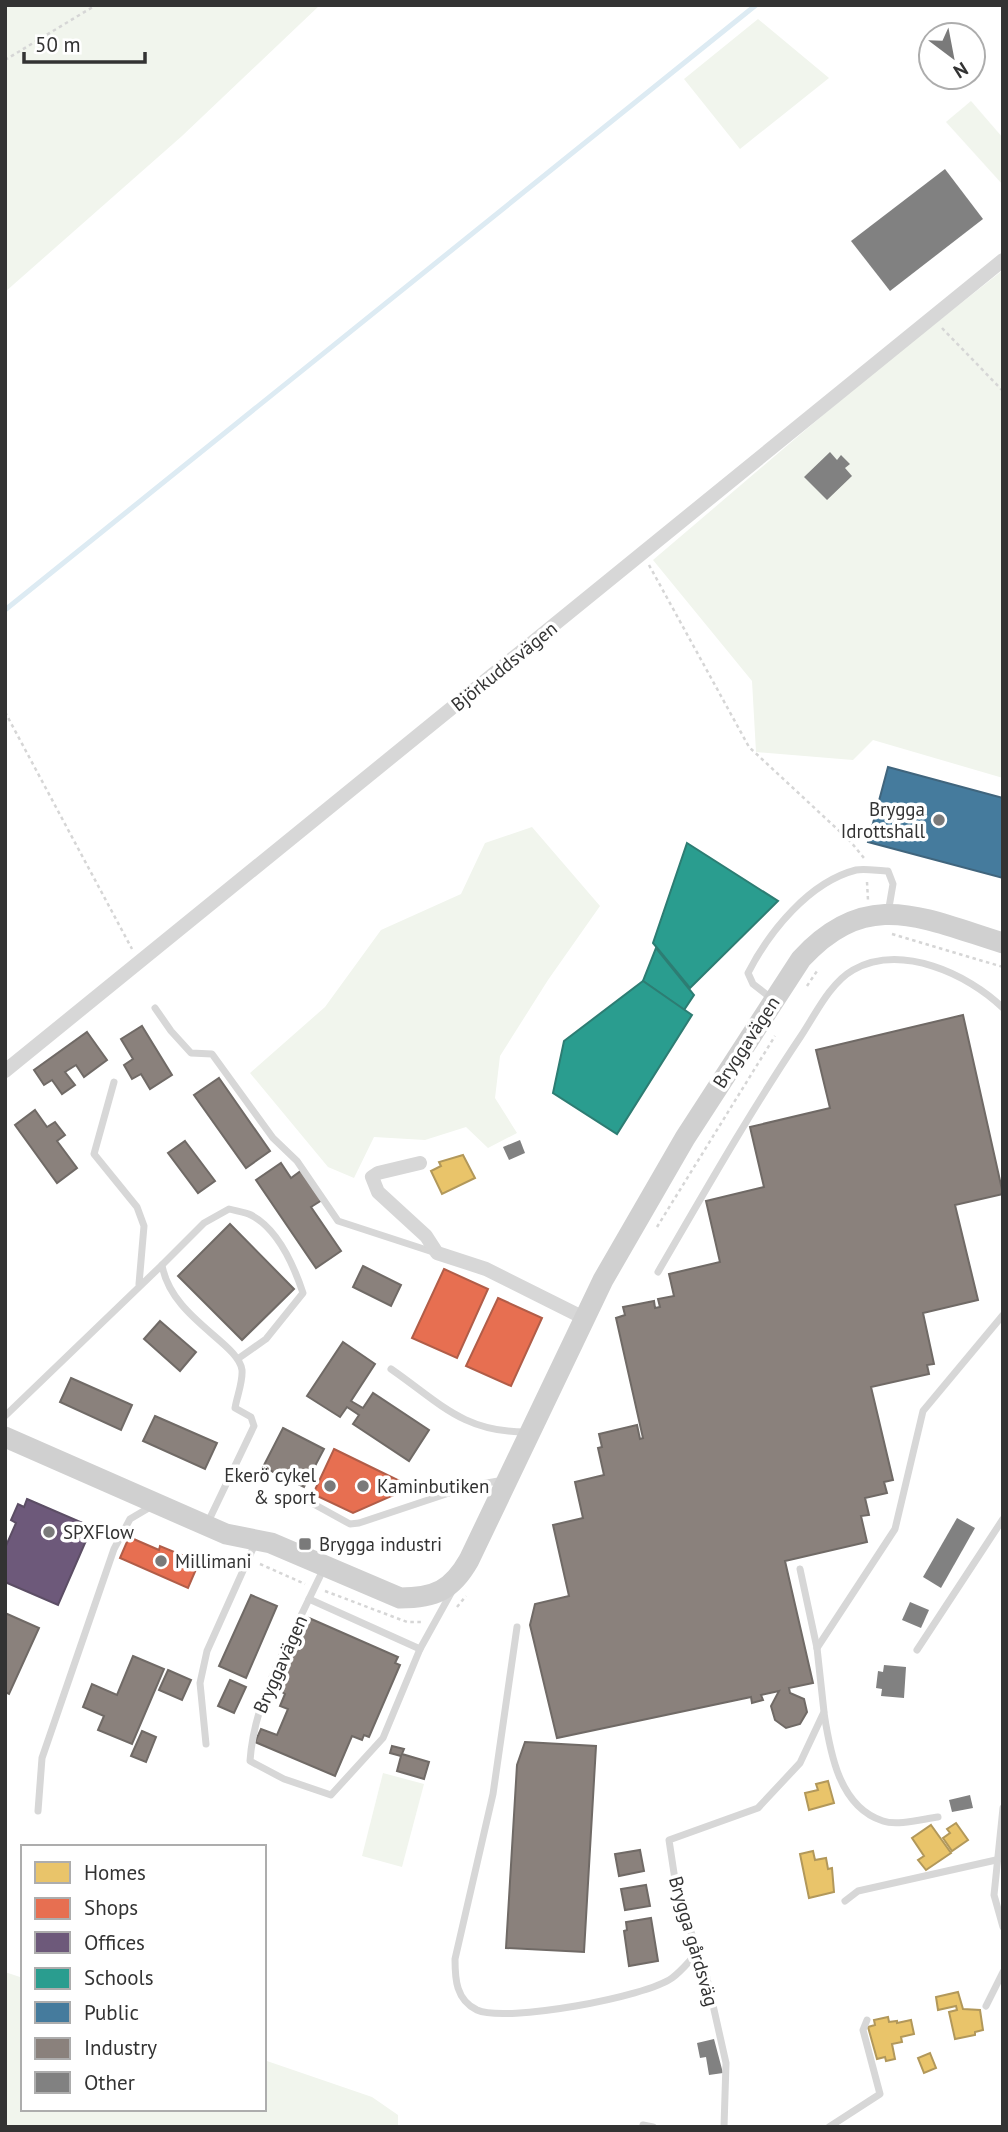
<svg xmlns="http://www.w3.org/2000/svg" width="1008" height="2132" font-family="'PT Sans',sans-serif">
<style>
.green{fill:#f1f5ed}
.homes{fill:#e9c46a;stroke:#b2985a;stroke-width:2}
.shops{fill:#e76f51;stroke:#b15d48;stroke-width:2}
.offices{fill:#6d597a;stroke:#5c4e65;stroke-width:2}
.schools{fill:#2a9d8f;stroke:#2d7d73;stroke-width:2}
.public{fill:#457b9d;stroke:#40657d;stroke-width:2}
.industry{fill:#8a817c;stroke:#706a66;stroke-width:2}
.lines{fill:none;stroke-linecap:round;stroke-linejoin:round}
.stream{stroke:#ddebf3;stroke-width:5}
.building{fill:#818181}
.path{stroke:#d6d6d6;stroke-width:2.5;stroke-dasharray:3.5 3.5;stroke-linecap:butt}
.lane{stroke:#d7d7d7;stroke-width:7}
.street{stroke:#d7d7d7;stroke-width:14}
.secondary{stroke:#d0d0d0;stroke-width:21}
.poi-dot{fill:#7a7a7a;stroke:#fff;stroke-width:2.5}
.labels{text-anchor:middle;dominant-baseline:central;stroke-width:7;stroke-linejoin:round;paint-order:stroke}
.street-label{font-size:19px;fill:#333;stroke:#fff}
.poi-label{font-size:19px;fill:#333;stroke:#fff;text-anchor:start}
</style>
<rect width="100%" height="100%" fill="#fff"/>
<g class="green">
<path d="M5 5H320L182 136 5 292Z"/>
<path d="M758 19 829 78 740 149 684 79Z"/>
<path d="M971 101 1003 138V185L946 122Z"/>
<path d="M1003 270V778L873 740 853 760 756 752 752 681 653 560 870 375Z"/>
<path d="M532 827 600 906 548 980 500 1056 495 1098 517 1133 488 1148 466 1127 425 1140 374 1137 354 1178 328 1167 250 1073 325 1007 381 930 461 894 485 843Z"/>
<path d="M383 1773 424 1784 402 1867 362 1856Z"/>
<path d="M5 1972 23 1978V2109H264V2060L372 2097 398 2115V2127H5Z"/>
</g>
<g class="homes">
<path d="M463 1155 475 1178 442 1194 431 1171 441 1166 439 1162Z"/>
<path d="M828 1781 834 1803 809 1810 805 1793 818 1790 816 1784Z"/>
<path d="M956 1823 968 1840 952 1851 943 1838 950 1833 947 1829Z"/>
<path d="M931 1825 951 1853 926 1870 918 1860 924 1856 912 1838Z"/>
<path d="M813 1851 815 1860 826 1858 828 1869 832 1868 834 1892 809 1898 800 1854Z"/>
<path d="M958 1992 963 2009 980 2010 983 2030 975 2032V2035L955 2039 949 2012 957 2010 956 2006 938 2010 936 1997Z"/>
<path d="M888 2017 889 2022 897 2021V2023L911 2020 914 2034 901 2037 902 2042 892 2044 895 2059 886 2061 885 2057 877 2059 868 2027 875 2025 874 2020Z"/>
<path d="M930 2053 936 2068 924 2073 918 2058Z"/>
</g>
<g class="shops">
<path d="M444 1269 488 1289 457 1358 412 1338Z"/>
<path d="M498 1298 542 1318 511 1386 466 1366Z"/>
<path d="M334 1449 412 1487 353 1513 313 1494Z"/>
<path d="M129 1537 159 1550 160 1546 184 1556 182 1560 197 1567 188 1588 120 1558Z"/>
</g>
<path class="offices" d="M27 1499 92 1527 58 1605 5 1582V1548L16 1523 11 1520 18 1504 24 1507Z"/>
<g class="schools">
<path d="M687 843 778 901 690 988 653 943Z"/>
<path d="M656 948 694 995 684 1010 643 981Z"/>
<path d="M643 981 692 1015 617 1134 553 1093 564 1041Z"/>
</g>
<path class="public" d="M888 767 1003 798V878L868 842Z"/>
<g class="industry">
<path d="M963 1015 1003 1194 955 1205 978 1300 923 1313 934 1364 927 1365 929 1374 871 1387 893 1480 884 1482 887 1493 865 1498 869 1515 861 1516 867 1542 785 1561 813 1683 789 1688 790 1693 804 1699 807 1712 800 1724 786 1728 775 1720 771 1706 779 1691 761 1695 763 1700 752 1703 751 1697 557 1738 530 1625 535 1604 569 1596 553 1525 583 1518 575 1482 604 1475 598 1448 602 1447 599 1434 637 1425 640 1439 643 1438 616 1318 625 1315 623 1307 654 1301 655 1308 660 1307 658 1299 674 1296 669 1274 720 1262 706 1201 764 1187 750 1127 830 1108 816 1050Z"/>
<path d="M142 1026 172 1075 150 1089 141 1074 132 1079 124 1065 133 1059 121 1039Z"/>
<path d="M87 1032 107 1060 84 1077 76 1065 65 1072 75 1085 62 1094 52 1080 44 1085 34 1070Z"/>
<path d="M219 1078 270 1151 246 1168 194 1095Z"/>
<path d="M35 1110 47 1127 55 1122 65 1135 57 1141 77 1168 57 1183 15 1125Z"/>
<path d="M185 1141 215 1181 198 1193 168 1153Z"/>
<path d="M281 1163 291 1178 302 1170 322 1200 311 1207 341 1251 316 1268 256 1180Z"/>
<path d="M230 1224 294 1289 242 1340 178 1276Z"/>
<path d="M363 1266 401 1285 391 1306 353 1287Z"/>
<path d="M160 1321 196 1352 180 1371 144 1339Z"/>
<path d="M343 1342 375 1364 351 1401 363 1408 373 1393 429 1430 409 1461 353 1424 359 1415 347 1407 340 1417 307 1396Z"/>
<path d="M71 1378 132 1405 121 1430 60 1402Z"/>
<path d="M155 1416 217 1443 205 1469 143 1441Z"/>
<path d="M283 1428 324 1449 304 1487 263 1467Z"/>
<path d="M251 1595 277 1606 246 1678 219 1666Z"/>
<path d="M5 1613 39 1628 9 1694 5 1692Z"/>
<path d="M309 1618 398 1657 395 1663 400 1665 369 1737 364 1735 362 1740 352 1736 335 1776 255 1742 261 1729 277 1735 288 1709 280 1706 285 1694 272 1685 289 1645 296 1647Z"/>
<path d="M133 1656 164 1669 132 1744 98 1730 104 1716 83 1707 92 1684 117 1695Z"/>
<path d="M168 1670 191 1680 182 1700 159 1690Z"/>
<path d="M230 1680 246 1687 234 1713 218 1706Z"/>
<path d="M142 1731 156 1737 146 1762 131 1756Z"/>
<path d="M525 1742 596 1746 584 1952 506 1948 517 1765Z"/>
<path d="M392 1746 404 1749 402 1754 429 1762 424 1779 397 1771 401 1756 390 1753Z"/>
<path d="M640 1850 644 1871 619 1876 615 1854Z"/>
<path d="M646 1885 650 1906 625 1910 621 1889Z"/>
<path d="M651 1918 658 1961 629 1966 624 1931 627 1930 626 1922Z"/>
</g>
<g class="lines">
<path class="stream" d="M5 610 756 5"/>
</g>
<g class="building">
<path d="M945 169 983 219 890 291 851 241Z"/>
<path d="M830 452 837 460 841 455 850 464 845 468 852 476 827 500 804 477Z"/>
<path d="M520 1140 525 1153 509 1160 503 1147Z"/>
<path d="M957 1518 975 1528 941 1588 923 1577Z"/>
<path d="M910 1602 929 1610 921 1628 902 1620Z"/>
<path d="M884 1665 906 1667 904 1698 881 1696 882 1689 876 1688 878 1671 883 1672Z"/>
<path d="M970 1795 973 1808 952 1812 949 1800Z"/>
<path d="M714 2039 723 2073 709 2075 706 2057 700 2058 697 2043Z"/>
</g>
<g class="lines">
<g class="path">
<path d="M5 60 96 5"/>
<path d="M942 328 1003 391"/>
<path d="M649 565 749 747 850 841 864 858"/>
<path d="M5 712 132 949"/>
<path d="M867 882 868 900"/>
<path d="M892 934 1003 967"/>
<path d="M807 986 817 971"/>
<path d="M657 1227 775 1036"/>
<path d="M260 1564 305 1584"/>
<path d="M325 1591 407 1622H421"/>
<path d="M457 1607 466 1596"/>
</g>
<g class="lane">
<path d="M771 998 753 984 748 973C769 932 809 882 856 870 865 868 879 871 888 871L893 884 888 913"/>
<path d="M155 1008 171 1031 191 1053 212 1054 273 1138 297 1161 338 1221 436 1253"/>
<path d="M114 1082 94 1154 137 1207 144 1226 139 1284"/>
<path d="M658 1272C704 1193 750 1112 801 1036 815 1015 830 983 853 970 901 943 968 974 1003 1008"/>
<path d="M391 1369C440 1403 463 1432 526 1432"/>
<path d="M5 1416 162 1265"/>
<path d="M310 1502 350 1524 359 1523 470 1486 504 1480"/>
<path d="M208 1522 254 1426 251 1417 235 1408C237 1396 243 1382 242 1370 239 1343 171 1318 162 1265L204 1223 229 1209C236 1211 245 1212 251 1215 278 1229 294 1266 303 1293L266 1339 239 1358"/>
<path d="M324 1568 309 1599 420 1649"/>
<path d="M309 1599C284 1652 254 1702 250 1761L284 1779 331 1795 383 1738 420 1649 451 1593"/>
<path d="M517 1627 493 1794 455 1959C455 1979 456 2000 477 2010 506 2023 646 1997 672 1978 682 1971 690 1960 699 1951"/>
<path d="M817 1648 895 1529 923 1411 1003 1315"/>
<path d="M917 1650 1003 1519"/>
<path d="M824 1713C830 1752 839 1807 883 1821 897 1826 923 1819 938 1817"/>
<path d="M206 1744 200 1683 207 1651 255 1544"/>
<path d="M1003 1808 994 1895 1003 1927"/>
<path d="M38 1811 42 1758 114 1549 130 1519 152 1506"/>
<path d="M845 1901 858 1891 996 1860"/>
<path d="M986 2006 1003 1972"/>
<path d="M643 2125 653 2127"/>
<path d="M724 2127 726 2063 706 1974 677 1893 669 1840 758 1808 800 1763 824 1712 817 1648 800 1569"/>
<path d="M829 2127 880 2094 863 2030 867 2020"/>
</g>
<g class="street">
<path d="M5 1071 1003 260"/>
<path d="M420 1163 378 1173 372 1177 378 1192 426 1236 437 1253 486 1269 584 1318"/>
</g>
<path class="secondary" d="M5 1437 226 1534 271 1543 400 1598C435 1598 452 1590 469 1560L603 1280 685 1138 801 959C867 887 922 918 1003 943"/>
</g>
<g class="poi-dot">
<circle cx="939" cy="820" r="7"/>
<circle cx="330" cy="1486" r="7"/>
<circle cx="363" cy="1486" r="7"/>
<circle cx="49" cy="1532" r="7"/>
<rect x="298" y="1537" width="14" height="14" rx="3.5"/>
<circle cx="161" cy="1561" r="7"/>
</g>
<g class="labels">
<g class="street-label">
<text transform="translate(504 666) rotate(-39)">Björkuddsvägen</text>
<text transform="translate(746 1042) rotate(-57)">Bryggavägen</text>
<text transform="translate(280 1664) rotate(-66)">Bryggavägen</text>
<text transform="translate(694 1941) rotate(74)">Brygga gårdsväg</text>
</g>
<g class="poi-label">
<text x="925" y="809" text-anchor="end">Brygga<tspan x="925" dy="22">Idrottshall</tspan></text>
<text x="316" y="1475" text-anchor="end">Ekerö cykel<tspan x="316" dy="22">&amp; sport</tspan></text>
<text x="377" y="1486">Kaminbutiken</text>
<text x="63" y="1532">SPXFlow</text>
<text x="319" y="1544">Brygga industri</text>
<text x="175" y="1561">Millimani</text>
</g>
</g>
<rect width="1008" height="2132" fill="none" stroke="#333333" stroke-width="14"/>
<rect x="21" y="1845" width="245" height="266" fill="#ffffff" stroke="#adadad" stroke-width="2"/>
<rect x="35" y="1862" width="35" height="21" fill="#e9c46a" stroke="#adadad" stroke-width="2"/>
<text x="84" y="1880" font-size="21" fill="#333333">Homes</text>
<rect x="35" y="1898" width="35" height="21" fill="#e76f51" stroke="#adadad" stroke-width="2"/>
<text x="84" y="1915" font-size="21" fill="#333333">Shops</text>
<rect x="35" y="1932" width="35" height="21" fill="#6d597a" stroke="#adadad" stroke-width="2"/>
<text x="84" y="1950" font-size="21" fill="#333333">Offices</text>
<rect x="35" y="1968" width="35" height="21" fill="#2a9d8f" stroke="#adadad" stroke-width="2"/>
<text x="84" y="1985" font-size="21" fill="#333333">Schools</text>
<rect x="35" y="2002" width="35" height="21" fill="#457b9d" stroke="#adadad" stroke-width="2"/>
<text x="84" y="2020" font-size="21" fill="#333333">Public</text>
<rect x="35" y="2038" width="35" height="21" fill="#8a817c" stroke="#adadad" stroke-width="2"/>
<text x="84" y="2055" font-size="21" fill="#333333">Industry</text>
<rect x="35" y="2072" width="35" height="21" fill="#818181" stroke="#adadad" stroke-width="2"/>
<text x="84" y="2090" font-size="21" fill="#333333">Other</text>
<g transform="translate(952 56) rotate(148)"><circle r="33" fill="#ffffff" stroke="#adadad" stroke-width="2"/>
<path d="M0-5L12 26L0 18L-12 26Z" fill="#7a7a7a"/>
<text y="-10" font-size="19" font-weight="bold" text-anchor="middle" fill="#333333">N</text>
</g>
<path d="M24 52v10h121v-10" fill="none" stroke="#333333" stroke-width="3.5"/>
<text x="35" y="52" font-size="21" fill="#333333" stroke="#ffffff" stroke-width="5" paint-order="stroke">50 m</text>
</svg>
